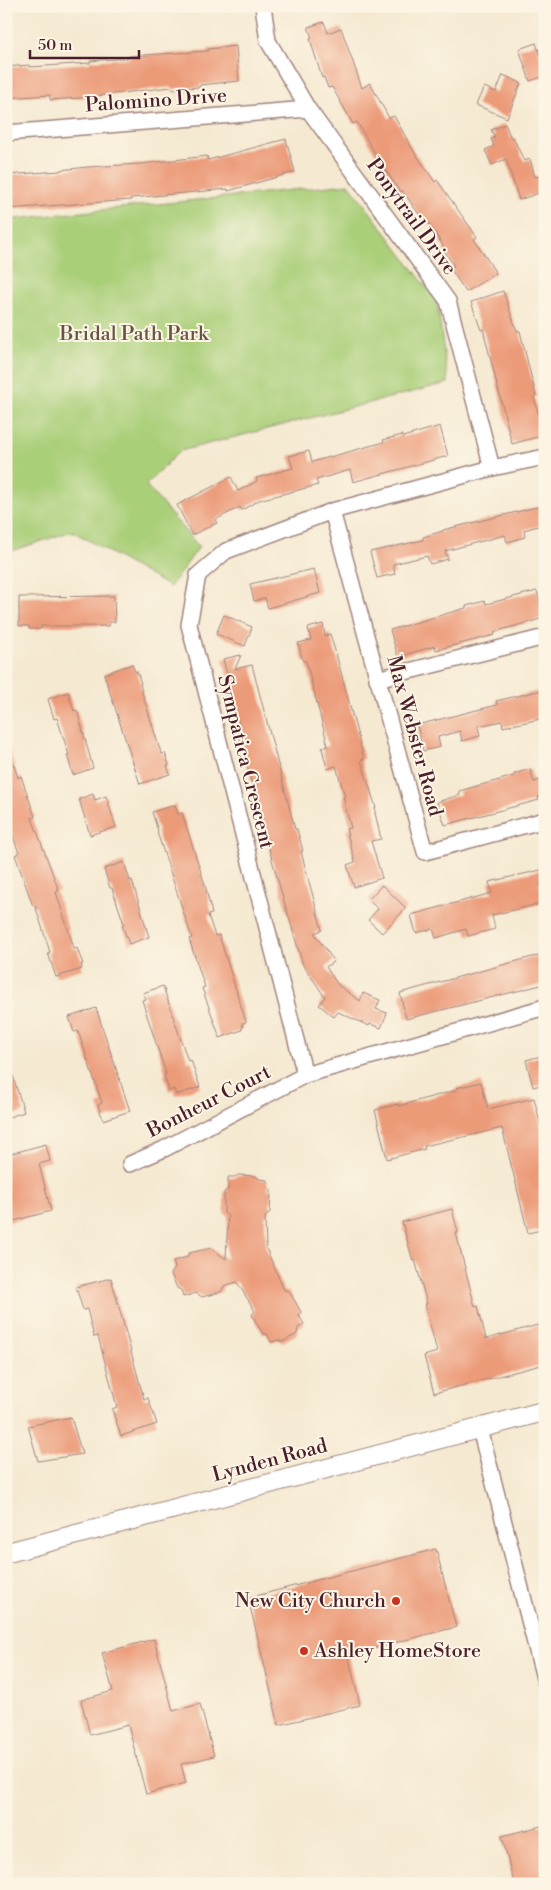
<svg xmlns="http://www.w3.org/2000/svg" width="551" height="1890" font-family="'Libre Bodoni',serif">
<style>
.green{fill:#aacf79;stroke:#7a7752}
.building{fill:#ec9b79}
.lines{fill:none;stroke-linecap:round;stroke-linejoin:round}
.minor-casing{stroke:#a0847e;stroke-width:18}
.major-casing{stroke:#a0847e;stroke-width:21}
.minor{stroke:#fff;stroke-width:15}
.major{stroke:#fff;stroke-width:19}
.poi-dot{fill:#c8321e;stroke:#fcf5e5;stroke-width:2}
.labels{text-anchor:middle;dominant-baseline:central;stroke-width:4;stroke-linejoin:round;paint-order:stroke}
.street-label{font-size:20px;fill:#4a1f2b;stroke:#fcf5e5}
.park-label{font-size:20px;fill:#675442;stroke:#fcf5e5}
.poi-label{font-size:20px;fill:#4a1f2b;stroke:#fcf5e5;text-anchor:end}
</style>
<rect width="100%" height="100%" fill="#fcf5e5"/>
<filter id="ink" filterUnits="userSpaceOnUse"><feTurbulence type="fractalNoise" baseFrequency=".02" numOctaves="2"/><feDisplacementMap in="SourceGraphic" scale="10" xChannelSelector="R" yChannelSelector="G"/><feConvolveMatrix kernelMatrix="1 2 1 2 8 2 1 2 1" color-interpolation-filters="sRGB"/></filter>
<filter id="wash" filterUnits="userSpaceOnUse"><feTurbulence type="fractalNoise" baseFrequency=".0096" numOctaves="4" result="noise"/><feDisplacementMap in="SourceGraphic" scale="20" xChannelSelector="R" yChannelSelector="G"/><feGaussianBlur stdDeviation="1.12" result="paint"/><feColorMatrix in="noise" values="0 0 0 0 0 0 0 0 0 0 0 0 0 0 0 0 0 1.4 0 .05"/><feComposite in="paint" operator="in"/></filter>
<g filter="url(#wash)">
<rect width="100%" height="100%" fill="#f5e9d1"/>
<path class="green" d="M349 184 437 301 448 383 180 451 146 485 199 547 170 587 72 531 6 553V220Z"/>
<g id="blocks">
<g class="building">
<path d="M324 22 328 33 341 28 362 88 370 83 389 118 394 116 413 150 435 182 437 180 477 237 474 239 496 273 466 292 450 268 454 266 443 249H445L428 222 426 224 402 190 400 192 377 157 357 122 353 124 332 87 328 88 324 77 322 78 310 39 312 38 308 27Z"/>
<path d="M536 43 541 57 545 55V76L530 81 519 49Z"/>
<path d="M236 46 239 81 200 85V87L172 89 171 87 80 98 50 100V95L6 98V67L29 65 30 67 90 63V61L129 58V56L208 51V49Z"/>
<path d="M503 75 521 83 507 118 476 105 484 87 496 92Z"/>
<path d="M505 124 511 138 513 137 524 161 530 159 535 177 545 174V191L519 200 506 159 492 165 485 150 494 146 491 139 495 137 491 130Z"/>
<path d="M286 139 295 172 228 191V189L131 198V200L6 209V175L60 171V170L88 167 140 164 207 156 208 160Z"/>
<path d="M503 291 517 331H520L536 396 534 397 544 435 512 444 483 329 481 330 471 302Z"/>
<path d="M440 426 448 456 353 482 350 470 316 480 318 485 259 500 242 510 240 507 215 520 217 523 192 535 177 505 231 477 238 491 257 481 256 478 293 468 289 456 309 451 312 462 384 442 383 440 402 435 403 437Z"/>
<path d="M545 505V524L524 530 525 537 507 542 505 535 445 551 448 559 430 564 427 556 393 564 395 574 377 578 370 552 423 540V537L443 531V530Z"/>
<path d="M314 569 320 593 268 608 265 598 254 601 250 584Z"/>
<path d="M537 591 544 618 494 632 495 635 475 640 436 650 435 646 398 657 390 630 466 608V606L485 601 486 604Z"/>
<path d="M114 596 115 622H109V626H41V629H29V626H19V597Z"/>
<path d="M224 615 252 627 245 646 216 634Z"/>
<path d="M323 624 325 636 330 634 338 661 364 759 361 760 376 808H375V813L381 839 371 841 382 878 354 887 347 865 355 862 346 829 351 828 343 797H345L336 766 327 769 322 748 328 746 306 661H303L298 643 311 640 308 628Z"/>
<path d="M241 655 235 669 252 665 295 829H297L303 851H301L303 859 322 930 314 933 334 961 326 967 338 985 360 1001 363 993 380 1000 376 1009 387 1013 381 1028 370 1024 369 1026 338 1012 334 1017 319 1005 325 997 303 965 274 867 237 728 240 727 230 696 232 695 223 659Z"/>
<path d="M132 664 135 672 137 671 141 684H140L142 692 159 747 162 754 165 753 169 765 167 766 170 774 140 784 104 674Z"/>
<path d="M542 690 545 702V718L503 727 502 721 478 726 480 736 462 741 460 731 438 737 440 747 423 751 417 725 497 705 496 701Z"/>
<path d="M68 692 74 711 77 710 93 768 73 775 67 755H69L57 718 54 719 48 699Z"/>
<path d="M6 750H9L18 778 21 776 35 817 32 818 59 891 56 892 73 945 74 949 77 948 83 964H81L82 969 56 977 48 953 50 952 35 905 33 906 15 855 19 853 11 831 6 832Z"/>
<path d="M530 769 534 782 545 779V795L538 797 539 800 445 825 437 802 460 795 459 791 514 776V774Z"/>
<path d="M93 794 95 800 106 796 116 827 90 835 79 799Z"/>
<path d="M175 805 178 814 182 813 205 885 212 914 208 915 215 936 219 935 246 1022 242 1023 243 1028 241 1029 242 1030 220 1038 202 988 205 987 189 939 192 938 157 832 158 831 152 812Z"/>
<path d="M124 862 130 881 132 880 149 937 129 944 122 925 124 924 112 888H110L104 869Z"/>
<path d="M545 869V882L540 883 545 903 492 915 495 929 468 936 466 929 436 938 433 929 416 933 411 915 492 893 489 882Z"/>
<path d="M382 885 406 908 382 933 368 920 378 909 368 900Z"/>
<path d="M545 955V984L406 1019 400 993 532 957Z"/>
<path d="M163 986 188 1061 191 1060 200 1087 176 1095 174 1089 169 1091 164 1075 166 1074 142 1000 146 999 143 993Z"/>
<path d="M96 1008 130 1111 103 1120 98 1105 102 1103 78 1031 74 1032 69 1017Z"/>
<path d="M545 1055V1084L533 1087 526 1060Z"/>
<path d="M6 1063H9L24 1112 6 1118Z"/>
<path d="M481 1082 488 1109 534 1098 545 1142V1229L528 1233 502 1128 424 1146 425 1149 387 1159 375 1110 398 1104V1106L457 1090 456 1088Z"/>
<path d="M46 1144 50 1161 39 1164 51 1211 6 1223V1155Z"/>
<path d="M238 1175 256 1176 259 1179 267 1180 268 1188 271 1191 270 1212 265 1217 266 1248 284 1290 289 1291 301 1312 299 1316 304 1324 298 1328 297 1334 282 1342 278 1340 271 1342 267 1334H263L252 1315 255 1311 237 1282 224 1286 221 1292 202 1297 196 1293 183 1297 181 1290 177 1288 171 1274 175 1268 173 1261 187 1257 189 1253 211 1248 226 1259 228 1216 224 1213V1192L228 1190V1177H235Z"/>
<path d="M452 1209 458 1233H456L475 1307 478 1306 486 1339 545 1323V1364L434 1393 424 1356 437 1352 425 1304H427L415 1260 413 1261 402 1222Z"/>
<path d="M111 1278 144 1399 148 1398 157 1424 121 1436 112 1409 117 1407 98 1336 94 1337 87 1309 83 1310 76 1287Z"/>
<path d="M71 1417 82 1454 38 1461 28 1426Z"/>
<path d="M436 1549 456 1627 348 1655 360 1705 279 1725 248 1598Z"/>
<path d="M154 1639 173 1711 200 1704 214 1756 181 1764 186 1783 146 1794 128 1725 90 1735 81 1700 113 1691 102 1653Z"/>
<path d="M545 1825V1884H514L502 1836Z"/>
</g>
</g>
</g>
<g filter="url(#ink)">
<use href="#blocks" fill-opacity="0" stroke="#a0847e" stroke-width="1"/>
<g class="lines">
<defs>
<g id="minor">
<path d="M263 6 268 41 308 109 448 301 492 468"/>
<path d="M6 133 308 109"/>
<path d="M332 511 425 852 545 820"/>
<path d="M377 679 545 637"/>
<path d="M305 1075 189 625 198 575 226 551 332 511 492 468 545 457"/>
<path d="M130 1164 164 1149 305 1075 545 1007"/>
<path d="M480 1429 545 1682"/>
</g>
<path id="major" d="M6 1553 545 1411"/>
</defs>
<use href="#minor" class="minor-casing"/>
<use href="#major" class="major-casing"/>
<use href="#minor" class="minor"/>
<use href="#major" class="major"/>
</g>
</g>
<g class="poi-dot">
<circle cx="396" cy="1601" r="5"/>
<circle cx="304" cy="1651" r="5"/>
</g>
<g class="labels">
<g class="street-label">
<text transform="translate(156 101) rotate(-4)">Palomino Drive</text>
<text transform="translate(411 217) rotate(54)">Ponytrail Drive</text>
<text transform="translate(414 736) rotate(75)">Max Webster Road</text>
<text transform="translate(245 762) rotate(76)">Sympatica Crescent</text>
<text transform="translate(209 1102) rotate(-27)">Bonheur Court</text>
<text transform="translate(270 1461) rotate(-15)">Lynden Road</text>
</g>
<g class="park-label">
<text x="134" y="334">Bridal Path Park</text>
</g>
<g class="poi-label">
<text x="386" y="1601">New City Church</text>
<text x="314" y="1651" text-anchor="start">Ashley HomeStore</text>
</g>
</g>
<rect width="551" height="1890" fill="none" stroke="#fcf5e5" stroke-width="25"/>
<path d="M30 50v8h109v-8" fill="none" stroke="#4a1f2b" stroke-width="2.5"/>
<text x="38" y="50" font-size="15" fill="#4a1f2b" stroke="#fcf5e5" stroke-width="4" paint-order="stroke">50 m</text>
</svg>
